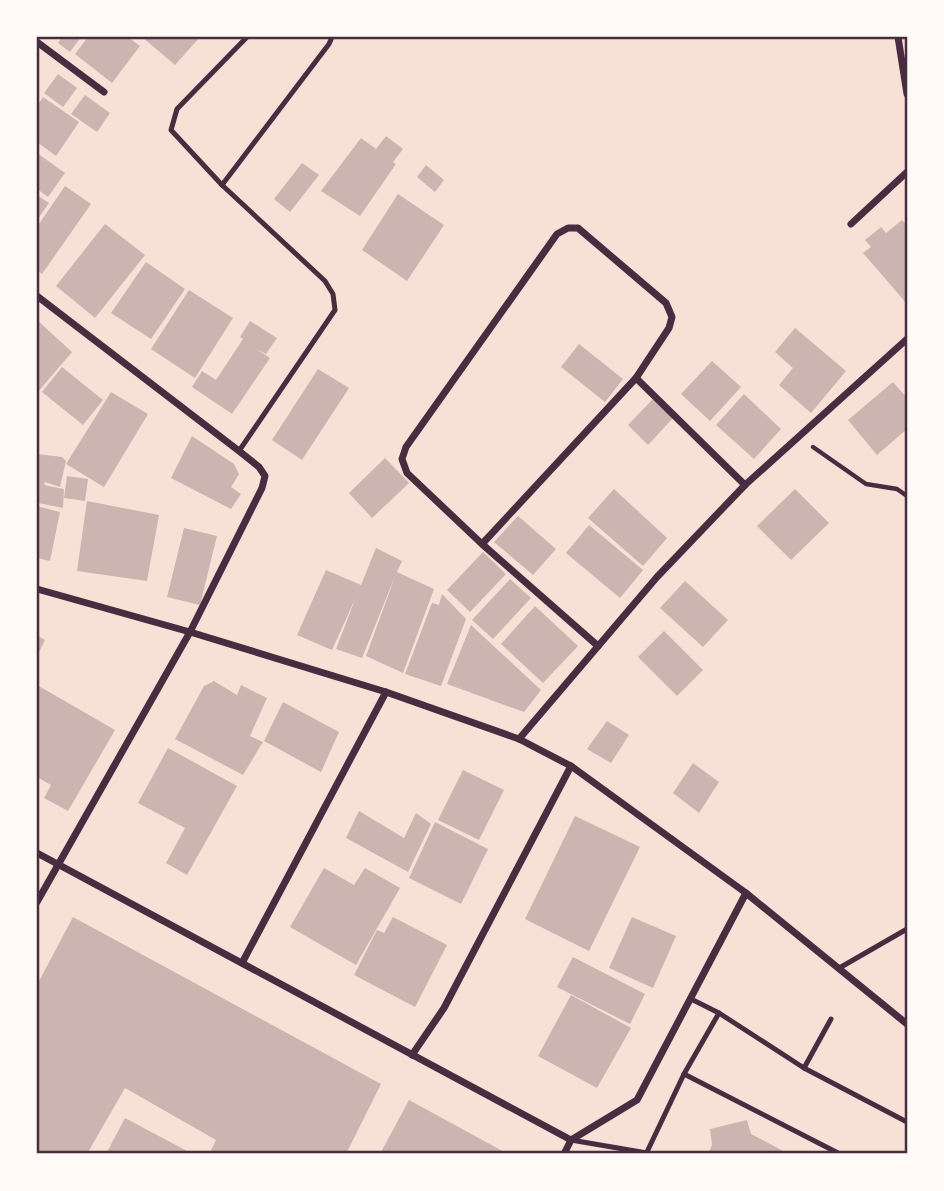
<svg xmlns="http://www.w3.org/2000/svg" width="944" height="1191" font-family="'Playfair Display',serif">
<style>
.building{fill:#ccb4b1}
.lines{fill:none;stroke-linecap:round;stroke-linejoin:round}
.path{stroke:#4a2c40;stroke-width:4.5}
.service{stroke:#4a2c40;stroke-width:5}
.minor{stroke:#4a2c40;stroke-width:7}
.neatline{fill:none;stroke:#4a2c40;stroke-width:2.5}
</style>
<rect width="100%" height="100%" fill="#f7e1d7"/>
<g class="building">
<path d="M62 37H81L70 52 58 43Z"/>
<path d="M88 37H128L140 46 112 83 75 54Z"/>
<path d="M142 37H200L175 65Z"/>
<path d="M58 74 77 88 63 107 44 93Z"/>
<path d="M85 95 110 113 97 132 71 114Z"/>
<path d="M43 97 79 122 56 156 37 142V106Z"/>
<path d="M386 136 403 149 393 162 396 164 360 216 321 191 361 138 376 149Z"/>
<path d="M37 153 65 173 48 197 37 189Z"/>
<path d="M302 163 319 175 290 212 274 199Z"/>
<path d="M426 165 444 180 435 192 417 177Z"/>
<path d="M65 186 91 204 42 274 37 270V227Z"/>
<path d="M398 194 444 225 407 281 362 250Z"/>
<path d="M37 195 49 203 37 220Z"/>
<path d="M902 220 907 226V304L863 253 871 247 865 240 881 227 886 233Z"/>
<path d="M105 224 145 255 95 318 56 286Z"/>
<path d="M146 262 185 289 151 339 111 313Z"/>
<path d="M189 290 233 318 195 378 151 349Z"/>
<path d="M37 320 72 352 37 393Z"/>
<path d="M250 321 277 338 266 354 256 349 270 358 232 414 192 387 202 371 216 380 243 339 240 337Z"/>
<path d="M795 328 846 371 811 413 779 385 793 368 775 352Z"/>
<path d="M579 344 623 379 605 402 561 367Z"/>
<path d="M712 361 741 387 710 421 681 394Z"/>
<path d="M62 367 103 400 83 425 42 392Z"/>
<path d="M318 369 349 388 302 460 272 440Z"/>
<path d="M893 382 907 398V429L877 455 848 420Z"/>
<path d="M111 392 148 414 104 487 66 464Z"/>
<path d="M744 394 781 429 754 459 716 425Z"/>
<path d="M653 399 673 418 648 445 628 425Z"/>
<path d="M192 436 234 464 239 474 231 487 241 494 231 509 171 478Z"/>
<path d="M37 454 62 457 66 461 60 487 45 482 44 485 64 489 63 508 38 503Z"/>
<path d="M385 458 409 483 372 518 349 493Z"/>
<path d="M67 476 88 479 85 501 64 498Z"/>
<path d="M614 489 667 538 643 566 588 518Z"/>
<path d="M795 489 829 523 791 560 757 526Z"/>
<path d="M87 501 159 515 147 581 77 571Z"/>
<path d="M37 506 60 512 50 561 37 558Z"/>
<path d="M518 516 556 549 533 575 494 542Z"/>
<path d="M589 525 643 570 620 598 566 553Z"/>
<path d="M184 528 217 536 200 605 167 597Z"/>
<path d="M376 548 402 561 397 572 434 589 403 673 366 656 396 574 362 658 336 649 356 597 332 650 297 635 326 570 361 585Z"/>
<path d="M483 552 506 574 470 612 447 590Z"/>
<path d="M510 579 531 598 493 639 472 620Z"/>
<path d="M685 581 728 620 703 647 660 608Z"/>
<path d="M442 594 466 619 441 686 405 674 432 603 439 605Z"/>
<path d="M535 606 578 646 543 683 501 644Z"/>
<path d="M471 625 541 690 524 712 447 684Z"/>
<path d="M664 631 703 670 677 696 638 657Z"/>
<path d="M37 635 45 640 37 656Z"/>
<path d="M214 681 237 695 241 685 267 698 250 736 263 742 243 775 175 739 204 686Z"/>
<path d="M37 685 115 730 68 811 44 798 51 785 37 777Z"/>
<path d="M283 702 339 732 321 772 264 741Z"/>
<path d="M607 721 629 735 611 763 587 749Z"/>
<path d="M168 748 237 786 187 875 166 863 185 828 138 803Z"/>
<path d="M693 763 719 782 699 813 673 793Z"/>
<path d="M463 770 504 790 479 840 438 820Z"/>
<path d="M359 811 404 838 416 813 431 824 408 872 346 838Z"/>
<path d="M575 816 640 847 589 951 525 919Z"/>
<path d="M435 822 488 849 461 904 409 878Z"/>
<path d="M324 868 354 885 365 868 400 888 356 965 290 927Z"/>
<path d="M73 917 381 1084 346 1154H209L216 1140 125 1088 87 1154H37V985Z"/>
<path d="M393 917 447 945 415 1007 354 975 377 930 384 933Z"/>
<path d="M632 917 676 936 653 988 609 968Z"/>
<path d="M573 957 645 994 630 1024 557 987Z"/>
<path d="M571 995 631 1028 597 1088 538 1056Z"/>
<path d="M409 1100 508 1154H380Z"/>
<path d="M125 1118 189 1152 188 1154H106Z"/>
<path d="M747 1120 751 1134 789 1154H708L712 1145 710 1129Z"/>
</g>
<g class="lines">
<path class="path" d="M813 447 866 484 897 489 907 496"/>
<g class="service">
<path d="M222 185 329 44 332 37"/>
<path d="M239 451 335 310 333 294 325 281 222 185 171 130 177 109 247 37"/>
<path d="M841 967 907 929"/>
<path d="M719 1013 804 1068 907 1122"/>
<path d="M804 1068 831 1019"/>
<path d="M684 1074 840 1154"/>
<path d="M571 1140 647 1153"/>
<path d="M646 1154 684 1074 719 1013 691 999"/>
</g>
<g class="minor">
<path d="M898 37 907 94"/>
<path d="M37 42 104 92"/>
<path d="M851 224 907 172"/>
<path d="M37 296 239 451 259 467 265 476 262 488 190 632 37 902"/>
<path d="M636 378 745 485"/>
<path d="M482 544 636 378 669 328 672 317 666 303 578 228H568L557 234 406 447 402 459 407 473 482 544 598 646"/>
<path d="M37 589 190 632 386 692 519 739 571 766 746 893 907 1024"/>
<path d="M519 739 657 577 745 485 907 339"/>
<path d="M37 853 571 1140 564 1154"/>
<path d="M242 963 386 692"/>
<path d="M412 1055 444 1008 571 766"/>
<path d="M571 1140 637 1100 746 893"/>
</g>
</g>
<rect width="944" height="1191" fill="none" stroke="#fffaf5" stroke-width="77"/>
<rect x="38" y="38" width="868" height="1114" class="neatline"/>
</svg>
